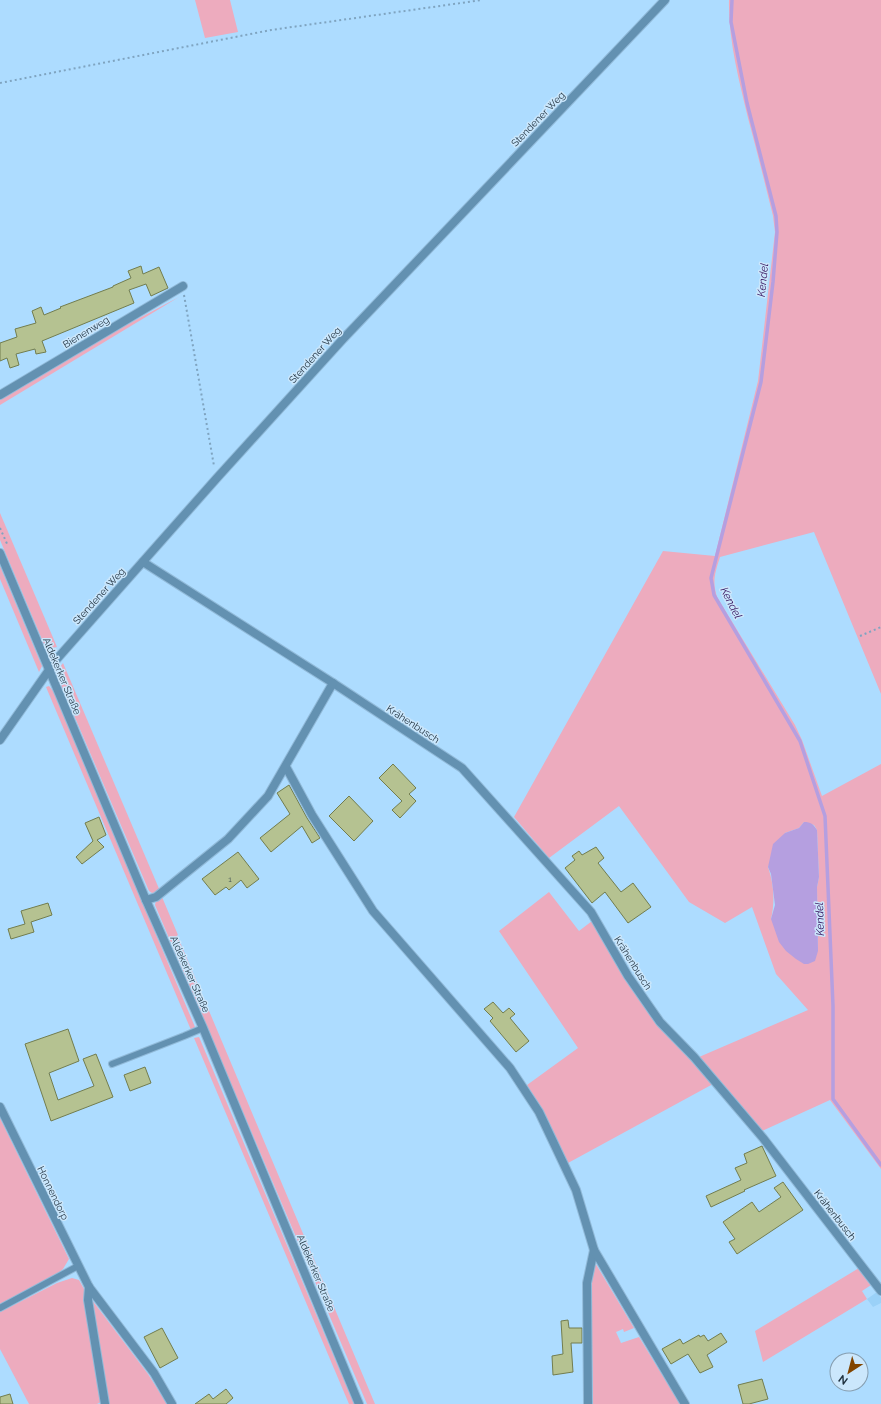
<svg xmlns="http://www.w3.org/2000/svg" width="881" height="1404" font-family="Raleway,sans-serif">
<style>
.built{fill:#9ad1f8}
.green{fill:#edabbe;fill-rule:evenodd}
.water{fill:#b59fe0}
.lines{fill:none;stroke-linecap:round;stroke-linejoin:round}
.stream{stroke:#b59fe0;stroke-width:3.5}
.building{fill:#b5c291;stroke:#727d4e}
.service-casing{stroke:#91bad9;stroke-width:8}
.minor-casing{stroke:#91bad9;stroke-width:10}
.tertiary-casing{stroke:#91bad9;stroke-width:10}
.path{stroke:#7fa4c0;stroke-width:2;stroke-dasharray:2 3;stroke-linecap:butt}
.service{stroke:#6391b1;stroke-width:6}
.minor{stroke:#6391b1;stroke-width:8}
.tertiary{stroke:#6391b1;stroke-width:8}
.labels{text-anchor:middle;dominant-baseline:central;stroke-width:3;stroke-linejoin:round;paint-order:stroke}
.number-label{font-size:8px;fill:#445554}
.street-label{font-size:10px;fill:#1f313f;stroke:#cbe7fc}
.water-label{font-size:11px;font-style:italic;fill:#34105c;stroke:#cbe7fc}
</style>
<rect width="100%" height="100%" fill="#addcff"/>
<path class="built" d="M877 1292 881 1298V1303L873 1307 867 1299Z"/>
<g class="green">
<path d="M195 0H230L238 32 205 38Z"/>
<path d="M729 0H881V694L814 532 720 557C715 573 712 581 717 597L795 725 802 740 822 796 881 764V1169L830 1100 762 1131 699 1057 808 1010 776 974 752 907 725 923 689 902 619 806 549 858 514 817 663 551 715 556 758 381 775 232 773 216C765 184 757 151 748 118 739 80 728 39 729 0ZM804 822 814 825 817 830 819 877 817 887 818 951 771 919C775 902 774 884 768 867L785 833 799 828Z"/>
<path d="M179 297 0 405V400C57 361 119 329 179 297Z"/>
<path d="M0 513 57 647 46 649 0 540Z"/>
<path d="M0 566 42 666 39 672 0 579Z"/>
<path d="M63 663 160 891 152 893 149 891 59 680 58 670Z"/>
<path d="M49 686 53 691 195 1027 191 1030 46 687Z"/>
<path d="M549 892 579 931 592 921 627 980 657 1025 693 1060 713 1084 568 1163 540 1106 527 1085 578 1048 499 931Z"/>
<path d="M162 897 178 935H177L375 1404H367L155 905 156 901Z"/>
<path d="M199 1037 354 1404H349L194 1038Z"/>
<path d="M0 1118 69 1259 63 1269 57 1274 0 1305Z"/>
<path d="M594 1261 634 1328 624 1332 623 1329 616 1332 621 1343 639 1337 680 1404H593L591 1283Z"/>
<path d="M859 1268 871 1285 862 1291 867 1299 763 1362 755 1331Z"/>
<path d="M72 1278 79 1280 84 1289 101 1402 97 1404H29L0 1349V1312L57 1283Z"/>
<path d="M92 1300 148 1374 167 1404H109Z"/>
</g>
<path class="water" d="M804 822C811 822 813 824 817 830L819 877 817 887 818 951 815 961 808 964H804L796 959 786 951 779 942 771 919 775 905 771 874 768 867 773 844 785 833 799 828Z"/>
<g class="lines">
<path class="stream" d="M732 0 731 22 747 103 776 216 777 232 773 282 761 382 711 578 714 595 800 741 825 816 833 1006V1099L881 1165"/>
</g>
<g class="building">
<path d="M141 266 143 274 159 267 168 288 151 296 146 284 129 290 134 303 42 341 46 352 36 354 35 349 16 354 19 365 10 368 7 358 0 361V343L17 337 15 329 36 323 32 311 41 307 44 315 61 308 60 307 113 287V286L131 278 128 271Z"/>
<path d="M393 764 416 788 409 794 416 801 400 818 392 810 402 801 379 778Z"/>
<path d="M289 785 307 818 320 838 312 843 302 826 271 852 260 838 290 814 277 793Z"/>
<path d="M349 796 373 821 354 841 329 816Z"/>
<path d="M99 817 106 835 97 840 104 847 82 864 76 857 93 841 85 823Z"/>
<path d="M596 847 604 858 598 863 621 892 633 883 651 907 628 923 605 892 592 903 565 868 575 860 572 856 579 851 582 855Z"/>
<path d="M238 852 259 879 247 888 241 880 229 890 226 887 215 895 202 879Z"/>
<path d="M48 903 52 915 31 922 34 932 11 939 8 929 25 924 21 911Z"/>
<path d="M493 1002 503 1013 509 1008 515 1014 510 1018 529 1041 516 1052 490 1021 493 1018 484 1009Z"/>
<path d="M68 1029 79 1061 49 1073 58 1100 94 1086 83 1059 96 1054 113 1097 51 1121 25 1044Z"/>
<path d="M145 1067 151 1083 130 1091 124 1075Z"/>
<path d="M762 1146 776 1176 744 1190 745 1191 711 1207 706 1196 741 1180 735 1168 747 1163 744 1154Z"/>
<path d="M783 1182 803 1210 737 1254 729 1242 735 1239 723 1222 752 1202 759 1212 781 1197 774 1188Z"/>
<path d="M568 1320 569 1328H582V1343H571L573 1372 553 1375 552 1356 563 1354 561 1321Z"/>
<path d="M162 1328 178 1358 160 1368 144 1337Z"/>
<path d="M721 1333 727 1342 707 1355 713 1367 700 1373 688 1354 671 1364 662 1349 680 1339 683 1344 699 1335 700 1337 704 1335 708 1341Z"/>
<path d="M762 1379 768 1399 749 1404H743L738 1385Z"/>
<path d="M226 1389 233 1398 226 1404H195L209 1394 213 1399Z"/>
<path d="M10 1394 13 1404H0V1397Z"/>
</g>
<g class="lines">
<defs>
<g id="service">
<path d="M112 1064 184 1036 203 1028"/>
<path d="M0 1308 78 1266"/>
</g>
<g id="minor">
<path d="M0 395 183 286"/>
<path d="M143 562 333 683 462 768 591 912 628 976 660 1022 694 1057 763 1138 881 1291"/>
<path d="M0 740 56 660 216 479 343 339 665 0"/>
<path d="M286 767 312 815 373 911 510 1068 539 1112 576 1190 594 1250 587 1283 588 1404"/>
<path d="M146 900 156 897 228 839 268 796 333 683"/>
<path d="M0 1107 89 1287 154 1373 172 1404"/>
<path d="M594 1250 685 1404"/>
<path d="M89 1287 88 1300 105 1404"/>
</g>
<path id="tertiary" d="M0 553 146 900 203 1028 359 1404"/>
</defs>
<use href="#service" class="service-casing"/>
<use href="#minor" class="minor-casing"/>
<use href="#tertiary" class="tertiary-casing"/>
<g class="path">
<path d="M0 83 271 30 482 0"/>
<path d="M184 295 214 466"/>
<path d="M0 528 8 546"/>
<path d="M860 636 881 627"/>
</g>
<use href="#service" class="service"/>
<use href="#minor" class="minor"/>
<use href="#tertiary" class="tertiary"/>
</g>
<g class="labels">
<g class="number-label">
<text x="230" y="879">1</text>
</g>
<g class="street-label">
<text transform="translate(538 119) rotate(-46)">Stendener Weg</text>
<text transform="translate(86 332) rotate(-31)">Bienenweg</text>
<text transform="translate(315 355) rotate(-48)">Stendener Weg</text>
<text transform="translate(99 596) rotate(-48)">Stendener Weg</text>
<text transform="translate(62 676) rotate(67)">Aldekerker Straße</text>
<text transform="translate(413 724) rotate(33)">Krähenbusch</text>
<text transform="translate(633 963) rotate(58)">Krähenbusch</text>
<text transform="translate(190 974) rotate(66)">Aldekerker Straße</text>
<text transform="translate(53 1193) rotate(64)">Honnendorp</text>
<text transform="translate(835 1215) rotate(52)">Krähenbusch</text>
<text transform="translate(316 1273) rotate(67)">Aldekerker Straße</text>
</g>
<g class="water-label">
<text transform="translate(763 280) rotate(-84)">Kendel</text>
<text transform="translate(731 603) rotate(63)">Kendel</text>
<text transform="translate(820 919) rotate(-92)">Kendel</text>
</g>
</g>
<g transform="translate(849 1372) rotate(216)"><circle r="19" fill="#cbe7fc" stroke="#869eb0"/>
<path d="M0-3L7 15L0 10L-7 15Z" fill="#814500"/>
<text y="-6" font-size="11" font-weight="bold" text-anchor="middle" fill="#1f313f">N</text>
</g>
</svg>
